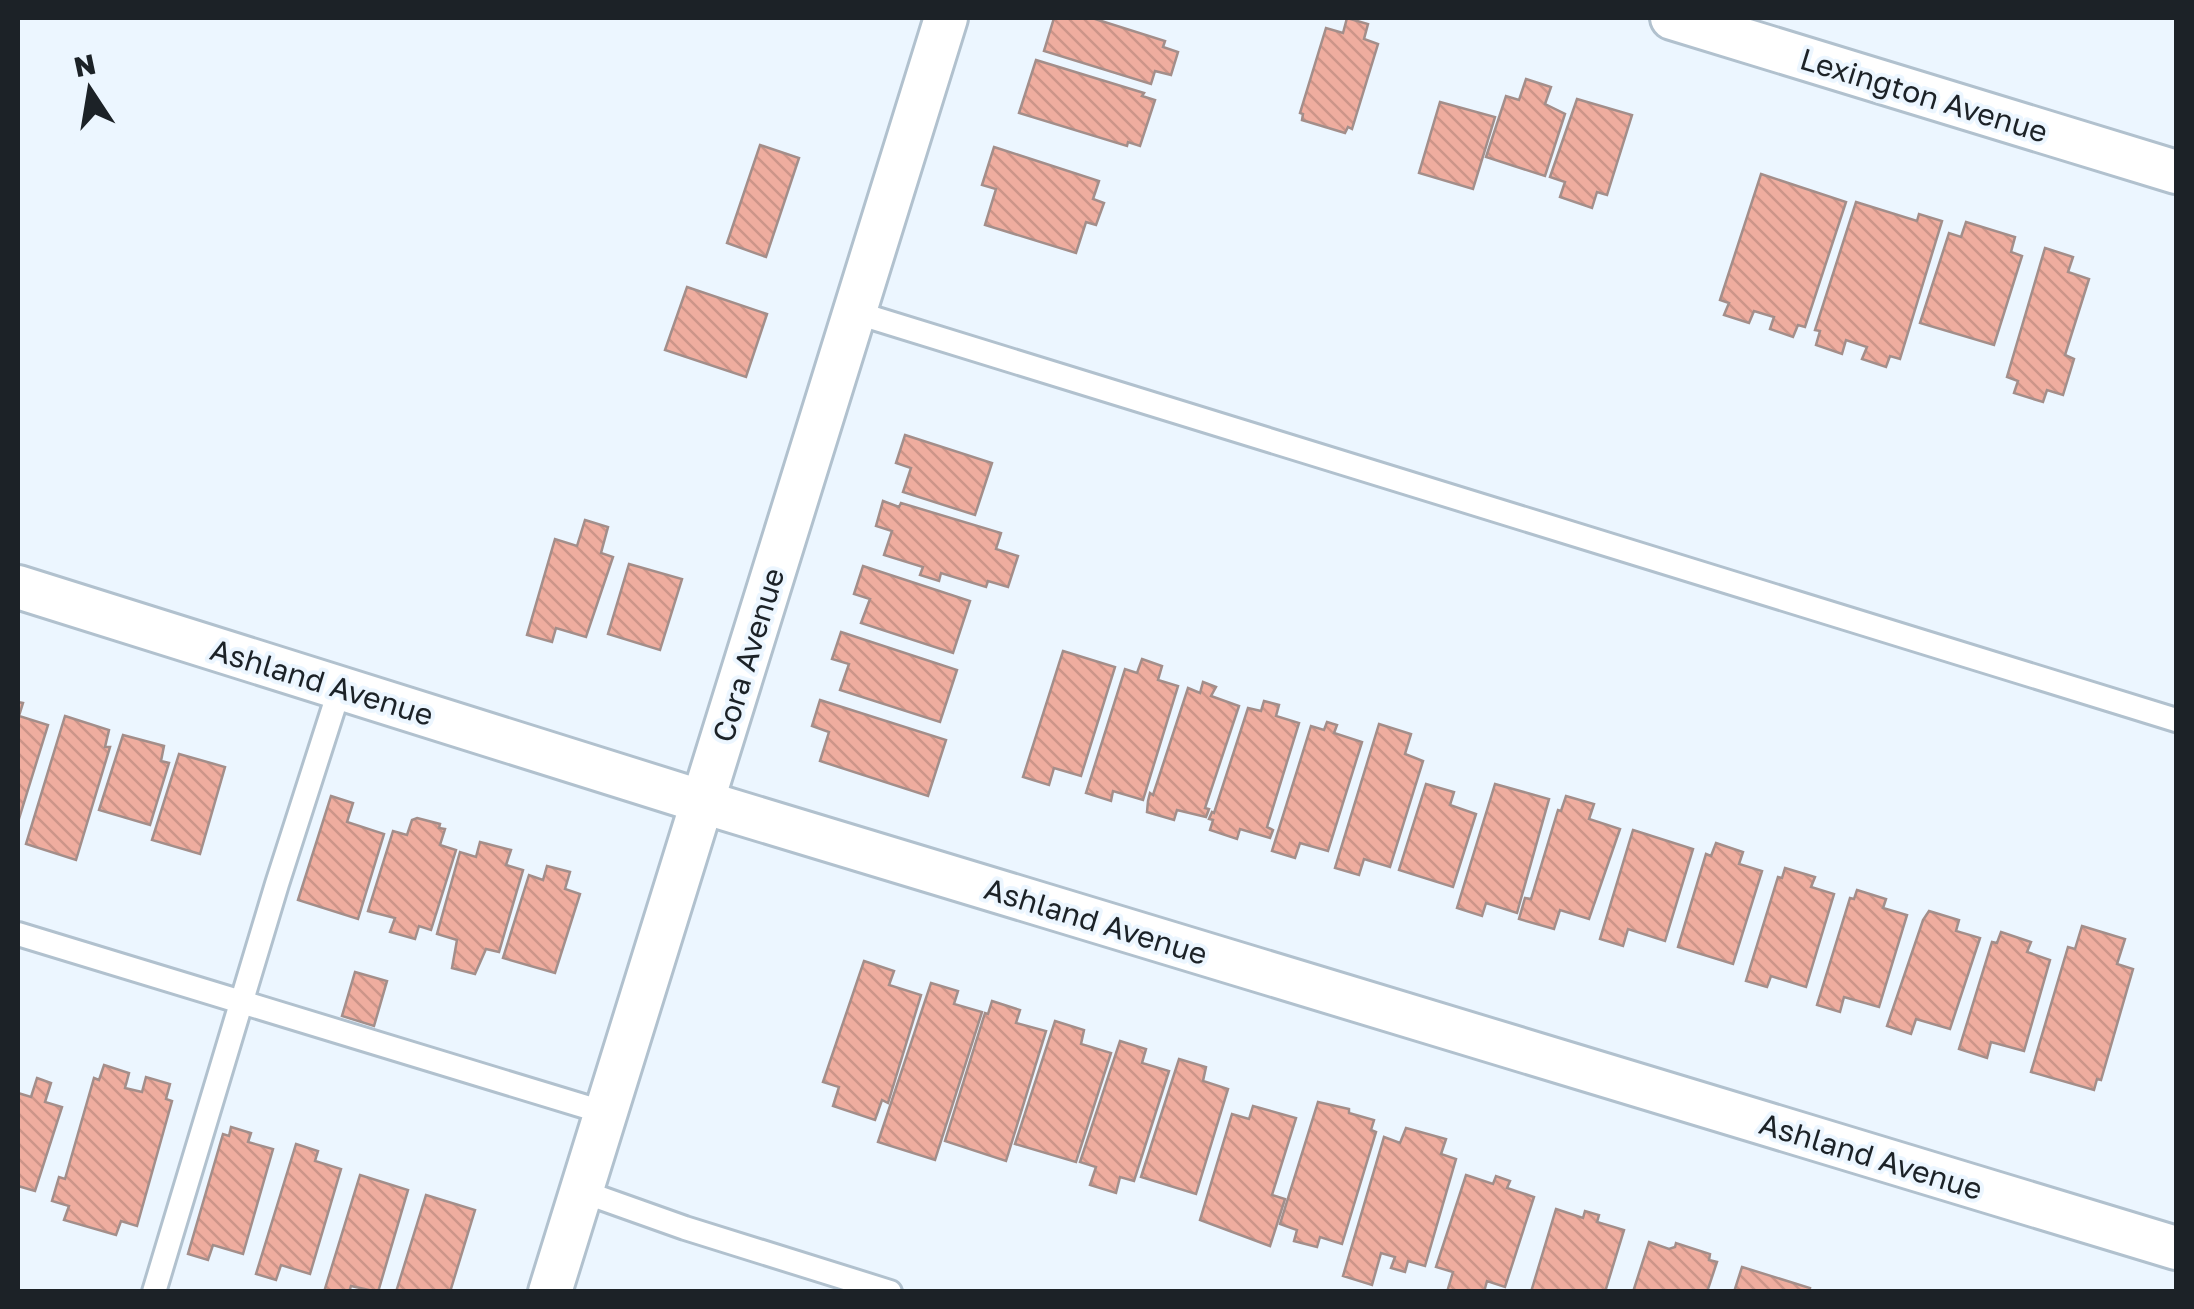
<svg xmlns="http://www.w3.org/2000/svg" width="2194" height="1309" font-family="'Golos Text',sans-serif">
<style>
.building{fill:url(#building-back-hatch);stroke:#a38e8a;stroke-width:2.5}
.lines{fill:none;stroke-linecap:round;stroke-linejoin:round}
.lane-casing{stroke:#b1c1ce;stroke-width:28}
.street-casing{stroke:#b1c1ce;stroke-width:48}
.lane{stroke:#fff;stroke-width:22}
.street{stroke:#fff;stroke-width:42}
.labels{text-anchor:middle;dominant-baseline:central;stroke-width:8;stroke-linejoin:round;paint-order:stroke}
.street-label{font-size:30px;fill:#1c2227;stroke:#ecf6ff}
</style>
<defs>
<pattern id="building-back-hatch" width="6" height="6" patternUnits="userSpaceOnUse" patternTransform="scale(2.5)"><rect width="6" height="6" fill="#efad9f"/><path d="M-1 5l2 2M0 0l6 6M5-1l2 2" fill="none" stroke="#cc9589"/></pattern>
</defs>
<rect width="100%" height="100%" fill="#ecf6ff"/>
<g class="building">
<path d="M1054 18H1092L1165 41 1163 47 1178 52 1171 75 1155 71 1151 84 1044 51Z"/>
<path d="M1347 18 1368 24 1364 39 1378 44 1352 129 1348 127 1345 133 1302 120 1303 114 1300 113 1326 28 1343 33Z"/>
<path d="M1036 60 1144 93 1142 96 1155 100 1140 146 1128 142 1127 146 1019 113Z"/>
<path d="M1526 79 1551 87 1545 104 1565 114 1545 176 1486 157 1506 96 1519 100Z"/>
<path d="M1577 99 1632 115 1607 195 1597 192 1592 208 1560 197 1565 182 1550 177Z"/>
<path d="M1440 102 1495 117 1473 189 1419 173Z"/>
<path d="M760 145 799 158 766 257 727 243Z"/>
<path d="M994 147 1099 181 1093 199 1104 203 1096 225 1086 222 1076 253 985 225 996 189 982 185Z"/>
<path d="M1761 174 1846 202 1805 327 1798 325 1793 337 1770 329 1774 317 1754 311 1749 323 1724 315 1729 303 1720 300Z"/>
<path d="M1856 202 1917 221 1919 214 1942 221 1900 359 1890 356 1886 367 1862 359 1867 347 1846 340 1842 354 1816 345 1820 331 1815 330Z"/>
<path d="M1966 222 2015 237 2011 252 2022 256 1994 345 1920 323 1949 233 1961 237Z"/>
<path d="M2045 248 2073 257 2068 272 2089 279 2065 355 2074 359 2063 395 2047 390 2043 402 2014 393 2018 381 2007 377Z"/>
<path d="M687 287 767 314 746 377 665 350Z"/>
<path d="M905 435 992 463 975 515 903 492 911 468 896 463Z"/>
<path d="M883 501 899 507 901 503 1001 533 996 549 1018 556 1008 587 988 581 986 587 941 573 939 581 920 575 923 567 884 555 892 531 876 526Z"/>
<path d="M585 520 608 527 601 553 613 557 586 637 556 628 552 642 527 635 555 539 577 546Z"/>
<path d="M629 564 682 579 660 650 608 634Z"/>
<path d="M863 566 970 601 953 653 861 623 870 599 854 594Z"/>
<path d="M841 632 957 670 940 722 840 690 849 664 832 659Z"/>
<path d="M1063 651 1115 667 1081 776 1054 768 1049 785 1023 777Z"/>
<path d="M1142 659 1162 666 1158 680 1178 686 1143 800 1113 791 1111 801 1086 793 1125 669 1137 673Z"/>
<path d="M1203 682 1216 687 1211 696 1239 706 1205 808 1209 809 1206 817 1177 810 1174 820 1147 812 1148 801 1150 793 1153 795 1188 688 1200 693Z"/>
<path d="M820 700 946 740 928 796 820 761 829 732 812 726Z"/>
<path d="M1264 701 1279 705 1276 716 1299 723 1267 827 1273 830 1270 838 1240 829 1237 839 1210 830 1213 820 1209 819 1212 812 1214 813 1248 708 1261 711Z"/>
<path d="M18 702 23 703 19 716 48 725 18 822Z"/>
<path d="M65 716 109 730 105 747H110L76 860 26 844Z"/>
<path d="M1327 722 1337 725 1334 733 1362 742 1328 851 1300 843 1295 858 1272 851 1311 726 1324 730Z"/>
<path d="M1379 724 1411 734 1405 754 1423 761 1390 867 1364 859 1359 875 1335 868Z"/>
<path d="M123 735 164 746 161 761 169 763 150 825 99 810Z"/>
<path d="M179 754 225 767 200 854 152 840Z"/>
<path d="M1426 784 1454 792 1450 805 1476 814 1453 887 1399 870Z"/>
<path d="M1495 784 1549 799 1517 913 1486 903 1482 916 1457 908Z"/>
<path d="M331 796 353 803 347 822 384 834 358 919 298 900Z"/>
<path d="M1566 796 1594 804 1589 819 1620 829 1589 919 1560 910 1554 929 1519 919 1525 898 1531 899 1558 810 1561 811Z"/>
<path d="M417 818 440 824 439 828 445 829 440 845 456 850 431 930 419 926 415 939 390 932 395 918 368 911 393 831 407 835 412 820Z"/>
<path d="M1633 830 1693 849 1665 941 1628 929 1623 946 1600 939Z"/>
<path d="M480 842 511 850 506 865 523 870 499 952 486 949 475 974 452 968 457 940 437 934 460 852 476 857Z"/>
<path d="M1716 843 1743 852 1739 864 1762 871 1733 964 1678 947 1706 854 1711 856Z"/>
<path d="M547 866 570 872 565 889 580 894 555 973 503 958 529 875 543 880Z"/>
<path d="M1785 868 1815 877 1811 887 1834 894 1806 987 1771 976 1767 987 1746 981 1778 877 1782 878Z"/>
<path d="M1857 890 1886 899 1883 908 1907 915 1879 1007 1844 997 1840 1012 1817 1005 1850 898 1854 899Z"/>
<path d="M1929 911 1959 920 1956 931 1980 938 1950 1029 1916 1019 1911 1034 1887 1026 1923 920Z"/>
<path d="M2082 926 2125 939 2117 964 2133 969 2101 1080 2097 1079 2094 1090 2031 1072 2068 947 2075 949Z"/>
<path d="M2001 932 2031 942 2027 952 2050 960 2024 1051 1991 1042 1987 1058 1959 1049 1992 942 1997 943Z"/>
<path d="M864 961 894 971 889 985 921 995 888 1103 882 1100 875 1120 833 1106 839 1087 823 1082Z"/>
<path d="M355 972 387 981 374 1026 342 1016Z"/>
<path d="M931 983 958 991 954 1004 982 1012 935 1160 878 1142Z"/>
<path d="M992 1001 1020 1010 1016 1023 1046 1031 1006 1161 945 1141 985 1013 988 1014Z"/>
<path d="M1055 1021 1084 1030 1081 1044 1111 1053 1076 1162 1015 1144Z"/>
<path d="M1120 1041 1146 1049 1142 1063 1169 1071 1134 1181 1120 1177 1116 1193 1090 1185 1096 1167 1080 1162Z"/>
<path d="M1179 1059 1206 1067 1203 1081 1228 1089 1196 1194 1141 1177Z"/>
<path d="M104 1065 129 1073 125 1088 142 1092 146 1077 170 1084 166 1099 172 1101 137 1226 121 1221 116 1235 64 1220 69 1206 52 1201 59 1177 65 1179 94 1078 99 1080Z"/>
<path d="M37 1078 51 1083 45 1102 62 1107 35 1191 18 1186V1093L31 1097Z"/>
<path d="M1318 1102 1349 1109V1113L1374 1120 1371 1130 1376 1132 1342 1244 1320 1237 1317 1247 1294 1241 1297 1230 1280 1224Z"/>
<path d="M1253 1106 1296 1118 1272 1195 1285 1199 1270 1246 1200 1220 1232 1114 1249 1119Z"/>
<path d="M231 1127 251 1133 248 1142 273 1149 243 1254 213 1245 208 1260 188 1254 223 1134 229 1136Z"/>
<path d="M1406 1128 1446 1139 1441 1154 1456 1159 1425 1266 1408 1261 1405 1272 1391 1268 1395 1257 1381 1253 1372 1285 1343 1276 1384 1137 1400 1143Z"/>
<path d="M296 1144 318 1151 315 1161 341 1169 310 1274 281 1265 276 1280 256 1274Z"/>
<path d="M360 1175 408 1190 378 1292 351 1286 349 1292H324Z"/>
<path d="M1466 1175 1493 1184 1496 1176 1510 1181 1507 1188 1534 1197 1505 1287 1487 1281 1484 1292H1447L1453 1272 1436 1267Z"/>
<path d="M426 1195 475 1210 450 1292H396Z"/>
<path d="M1556 1209 1583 1218 1585 1211 1599 1215 1597 1222 1624 1230 1605 1292H1531Z"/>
<path d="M1649 1242 1669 1249 1675 1247 1676 1243 1710 1254 1709 1260 1717 1262 1707 1292H1633Z"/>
<path d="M1742 1267 1810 1288 1809 1292H1734Z"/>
</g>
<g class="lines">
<defs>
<g id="lane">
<path d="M854 312 2176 720"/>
<path d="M18 934 606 1113"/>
<path d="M581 1191 685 1228 890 1292"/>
<path d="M154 1292 277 884 340 688"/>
</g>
<g id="street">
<path d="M1672 18 2176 172"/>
<path d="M18 587 703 802 2176 1248"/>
<path d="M550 1292 946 18"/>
</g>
</defs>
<use href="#lane" class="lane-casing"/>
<use href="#street" class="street-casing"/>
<use href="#lane" class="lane"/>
<use href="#street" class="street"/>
</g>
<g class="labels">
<g class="street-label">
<text transform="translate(1924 95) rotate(17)">Lexington Avenue</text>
<text transform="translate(748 655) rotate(-73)">Cora Avenue</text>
<text transform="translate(322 682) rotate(17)">Ashland Avenue</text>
<text transform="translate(1096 921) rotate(17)">Ashland Avenue</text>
<text transform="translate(1871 1156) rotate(17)">Ashland Avenue</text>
</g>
</g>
<rect width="2194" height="1309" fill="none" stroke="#1c2227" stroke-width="40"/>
<g transform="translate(90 90) rotate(348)" stroke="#ecf6ff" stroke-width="8" paint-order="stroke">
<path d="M0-8L18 38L0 25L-18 38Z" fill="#1c2227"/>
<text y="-15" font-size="28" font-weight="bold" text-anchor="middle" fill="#1c2227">N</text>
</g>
</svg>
